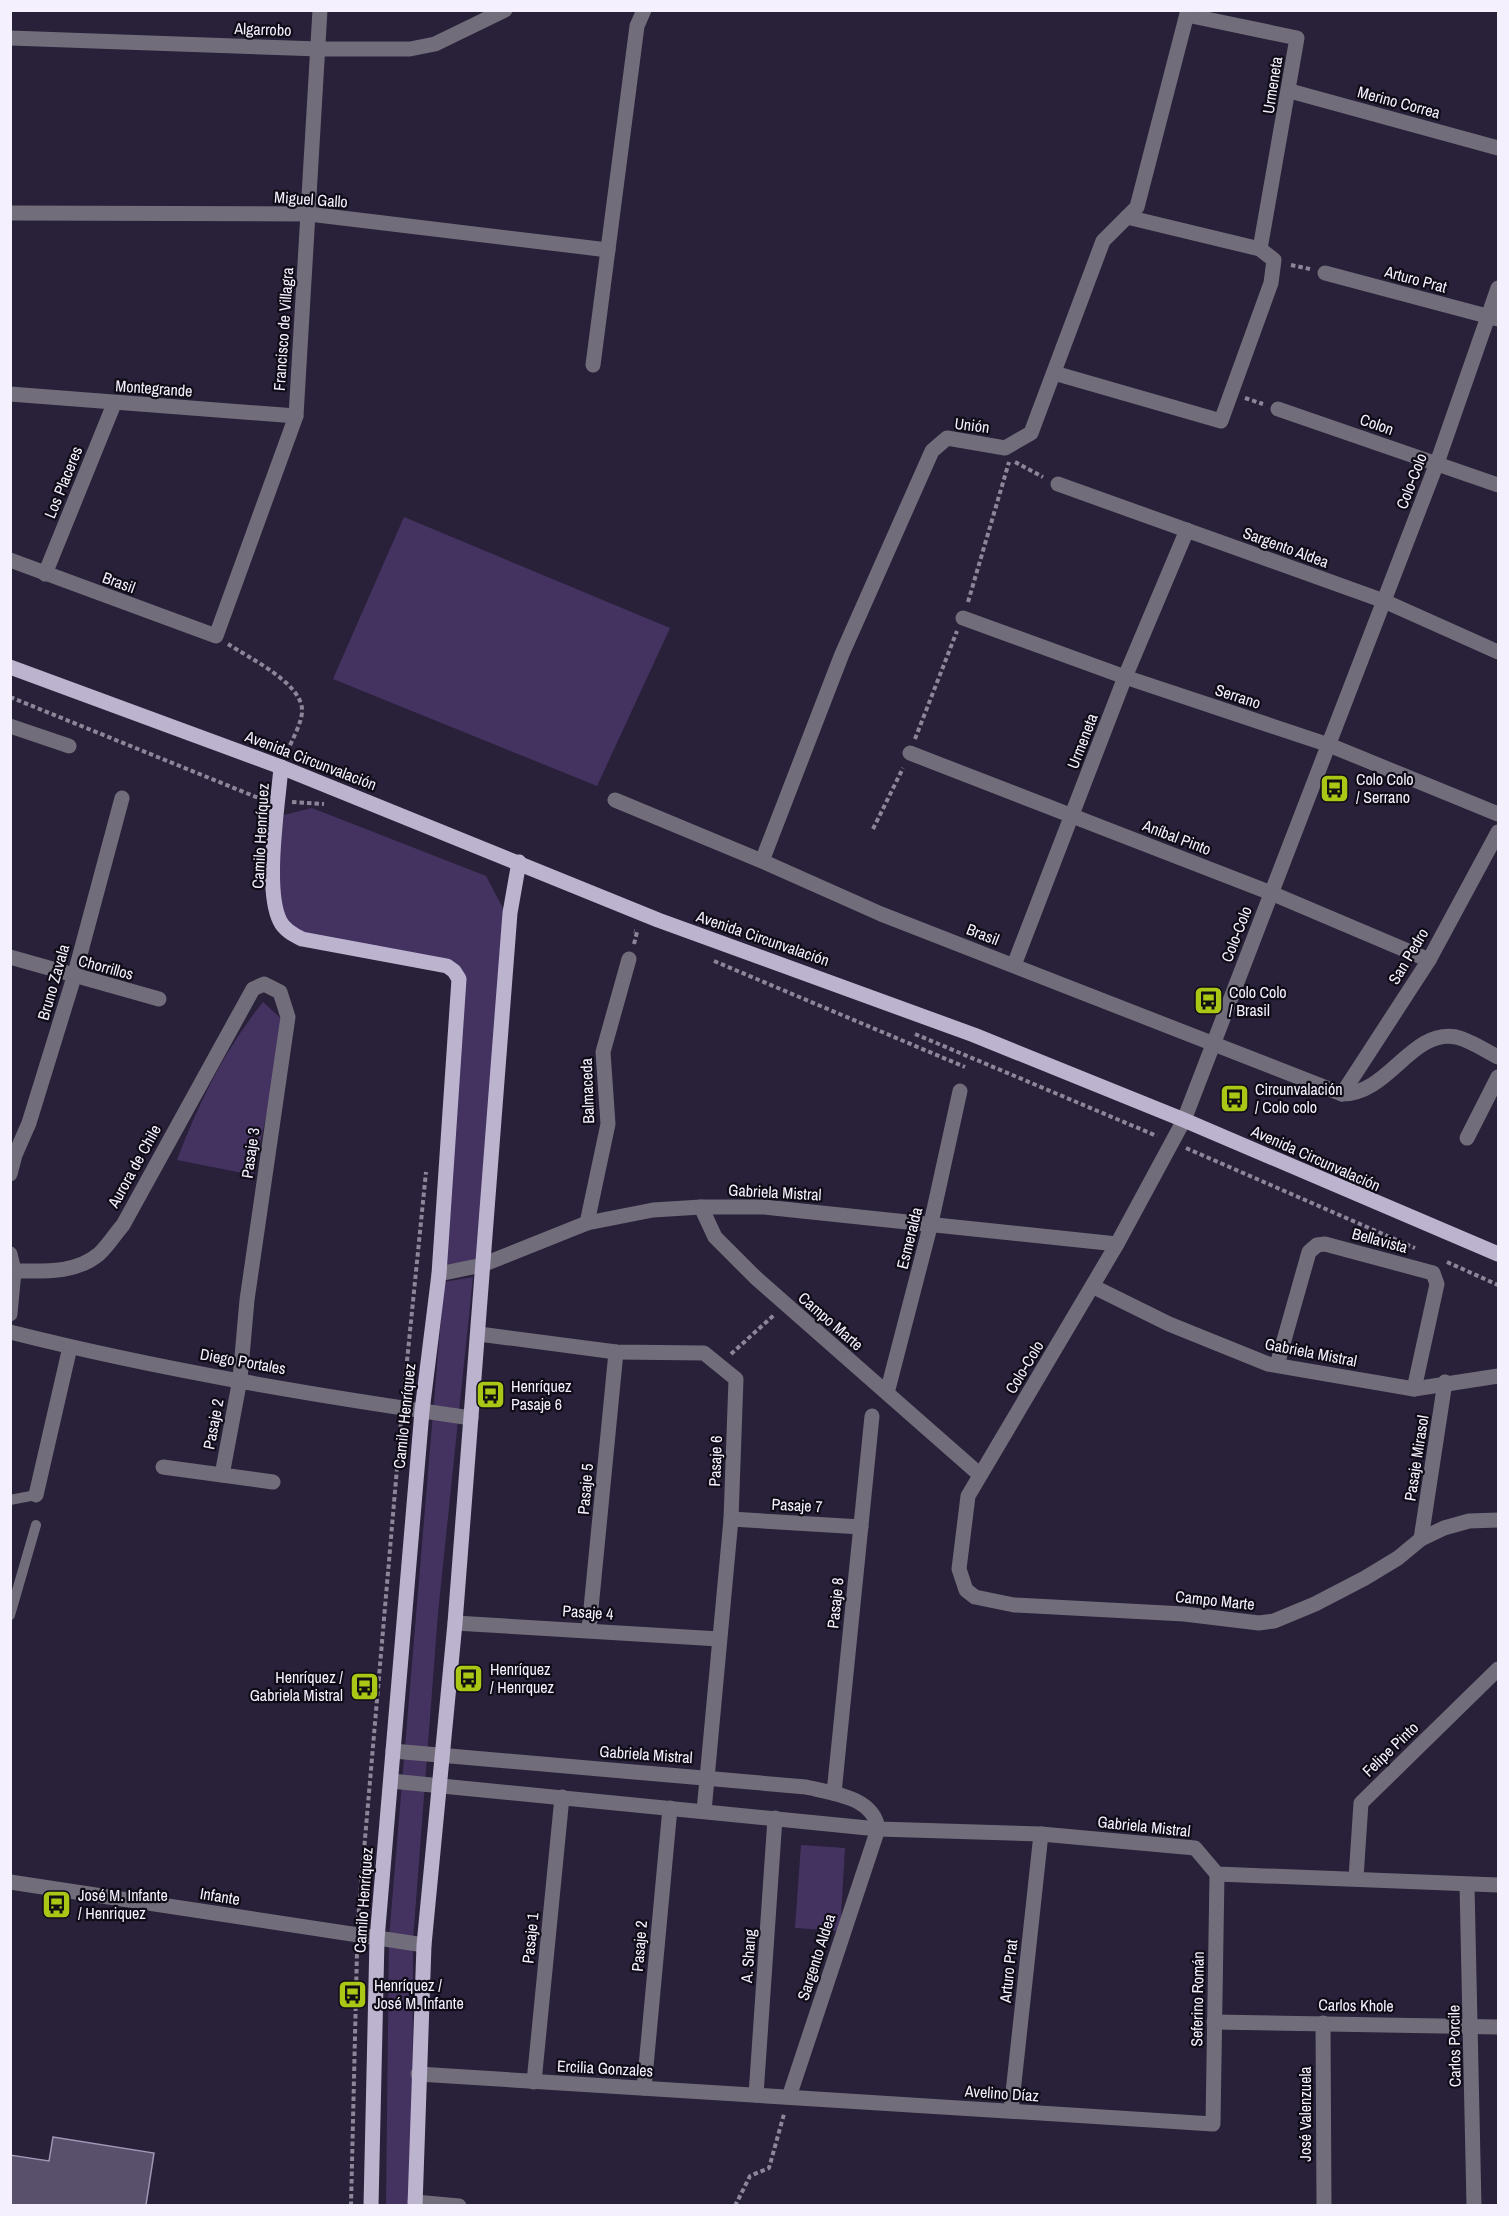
<svg xmlns="http://www.w3.org/2000/svg" width="1509" height="2216" font-family="'Archivo Narrow',sans-serif">
<style>
.green{fill:#443361}
.building{fill:#59506c;stroke:#a096b5;stroke-width:1.5}
.lines{fill:none;stroke-linecap:round;stroke-linejoin:round}
.path{stroke:#8c8699;stroke-width:4;stroke-dasharray:4.5 3;stroke-linecap:butt}
.service{stroke:#716d7a;stroke-width:10}
.minor{stroke:#716d7a;stroke-width:15}
.tertiary{stroke:#716d7a;stroke-width:15}
.primary{stroke:#bcb4cf;stroke-width:15}
.labels{text-anchor:middle;dominant-baseline:central;stroke-width:4.5;stroke-linejoin:round;paint-order:stroke}
.street-label{font-size:16px;fill:#f4f0fe;stroke:#100c17}
.poi-label{font-size:16px;fill:#f4f0fe;stroke:#100c17;text-anchor:start}
</style>
<rect width="100%" height="100%" fill="#292039"/>
<g class="green">
<path d="M404 517 670 628 597 786 333 679Z"/>
<path d="M312 808 486 876 506 914 477 1258 444 1268 464 976 303 934 284 920C275 885 279 851 284 815Z"/>
<path d="M263 1002 287 1024 253 1175 177 1160C198 1104 225 1049 263 1002Z"/>
<path d="M473 1277 438 1613 413 1940 412 2205 386 2206 389 1938 444 1282Z"/>
<path d="M801 1845 845 1848 840 1931 795 1928Z"/>
</g>
<path class="building" d="M53 2137 154 2153 146 2205H10V2155L49 2161Z"/>
<g class="lines">
<g class="path">
<path d="M1291 265 1310 269"/>
<path d="M1245 398 1263 404"/>
<path d="M1015 462 1043 477"/>
<path d="M968 602 1009 462"/>
<path d="M228 644C249 658 300 682 302 709 303 721 292 740 287 752"/>
<path d="M10 697 261 799"/>
<path d="M915 739 957 631"/>
<path d="M292 802 324 804"/>
<path d="M873 829 903 768"/>
<path d="M634 944 637 932 634 931"/>
<path d="M714 961 965 1067"/>
<path d="M915 1034 1157 1136"/>
<path d="M1186 1148 1415 1248"/>
<path d="M1447 1262 1498 1285"/>
<path d="M731 1354 774 1315"/>
<path d="M404 1391 426 1172"/>
<path d="M358 1920 401 1422"/>
<path d="M351 2206 357 1951"/>
<path d="M735 2206 750 2176 769 2168 784 2114"/>
</g>
<g class="service">
<path d="M10 1500 36 1495"/>
<path d="M10 1615 36 1525"/>
</g>
<g class="minor">
<path d="M1187 15 1297 38 1260 249"/>
<path d="M10 38 319 49H410L435 44 505 10"/>
<path d="M1290 91 1498 148"/>
<path d="M10 213 309 214 608 250"/>
<path d="M1325 273 1498 319"/>
<path d="M593 365 637 26 644 10"/>
<path d="M1054 373 1221 421 1271 283 1274 260 1260 249 1127 217"/>
<path d="M10 394 296 416"/>
<path d="M1278 409 1498 485"/>
<path d="M1058 484 1384 601 1498 652"/>
<path d="M10 560 216 636 296 416 320 10"/>
<path d="M45 574 114 404"/>
<path d="M963 618 1125 677 1329 745 1498 814"/>
<path d="M10 726 69 746"/>
<path d="M910 753 1271 893 1429 960"/>
<path d="M615 800 762 861 881 914 1342 1094C1389 1094 1411 1029 1456 1037 1470 1040 1486 1051 1498 1057"/>
<path d="M762 861 842 654 932 451 947 438 1005 448 1031 433 1103 241 1137 207 1188 10"/>
<path d="M10 957 159 999"/>
<path d="M1014 965 1125 677 1187 530"/>
<path d="M1342 1094 1429 960 1498 832"/>
<path d="M1467 1138 1498 1077"/>
<path d="M10 1174 15 1155 29 1123 74 977 122 798"/>
<path d="M701 1207 715 1237 755 1277 979 1474"/>
<path d="M587 1223 608 1124 603 1052 629 959"/>
<path d="M1117 1244 968 1496 959 1569 966 1590 975 1597 1014 1605 1184 1614 1259 1623 1274 1621 1315 1604 1365 1578 1398 1558 1421 1539 1444 1528 1469 1521 1498 1520"/>
<path d="M10 1254 14 1271 10 1314"/>
<path d="M14 1271C43 1271 75 1274 99 1254 108 1246 115 1234 123 1225L253 989 264 984 280 992 288 1017 247 1300 240 1379 222 1475"/>
<path d="M1094 1287 1169 1324 1268 1364 1414 1389 1498 1376"/>
<path d="M10 1332C161 1370 317 1396 471 1418"/>
<path d="M479 1334 616 1352 704 1353 736 1379 731 1519 704 1811"/>
<path d="M1277 1365 1309 1252 1317 1245 1325 1244 1433 1273 1437 1284 1414 1389"/>
<path d="M887 1393 931 1223 960 1091"/>
<path d="M163 1467 273 1482"/>
<path d="M36 1495 70 1347"/>
<path d="M731 1519 861 1527"/>
<path d="M1421 1539 1445 1382"/>
<path d="M455 1623 719 1639"/>
<path d="M589 1629 616 1352"/>
<path d="M393 1751 806 1787C832 1793 874 1797 878 1829L789 2097"/>
<path d="M391 1781 878 1829 1041 1834 1195 1848 1217 1874 1498 1885"/>
<path d="M834 1793 872 1416"/>
<path d="M1356 1878 1361 1803 1498 1669"/>
<path d="M10 1882 424 1945"/>
<path d="M1467 1885 1474 2206"/>
<path d="M1214 2022 1498 2027"/>
<path d="M1323 2023 1324 2206"/>
<path d="M418 2074 1213 2124 1217 1874"/>
<path d="M534 2082 562 1797"/>
<path d="M644 2088 670 1808"/>
<path d="M756 2095 775 1818"/>
<path d="M1011 2111 1041 1834"/>
<path d="M415 2202 459 2206"/>
</g>
<path class="tertiary" d="M439 1274 482 1265 587 1223 653 1210 701 1207H764L1117 1244 1184 1120 1437 463 1498 288"/>
<g class="primary">
<path d="M10 667 281 767 658 920 974 1035 1184 1120 1498 1254"/>
<path d="M281 767C278 805 264 889 280 921 284 930 294 935 302 939L447 966 454 971 459 979 439 1274 422 1411 377 1939 371 2206"/>
<path d="M415 2206 424 1945 455 1623 510 913 519 862"/>
</g>
</g>
<defs>
<symbol id="bus-square" viewBox="-11 -11 22 22"><rect x="-9" y="-9" width="18" height="18" rx="4" fill="#abc716" stroke="#100c17"/><path d="M-5-6H5V4H4V6H2V4H-2V6H-4V4H-5ZM-3.5-4V0h7V-4ZM-3.5 1.2v1.5H-2V1.2ZM2 1.2v1.5H3.5V1.2Z" fill="#111"/></symbol>
</defs>
<g fill-rule="evenodd">
<use href="#bus-square" x="1318" y="772" width="33" height="33"/>
<use href="#bus-square" x="1192" y="984" width="33" height="33"/>
<use href="#bus-square" x="1218" y="1082" width="33" height="33"/>
<use href="#bus-square" x="474" y="1378" width="33" height="33"/>
<use href="#bus-square" x="452" y="1662" width="33" height="33"/>
<use href="#bus-square" x="348" y="1670" width="33" height="33"/>
<use href="#bus-square" x="40" y="1888" width="33" height="33"/>
<use href="#bus-square" x="336" y="1978" width="33" height="33"/>
</g>
<g class="labels">
<g class="street-label">
<text transform="translate(263 29) rotate(2)">Algarrobo</text>
<text transform="translate(1272 85) rotate(-81)">Urmeneta</text>
<text transform="translate(1399 102) rotate(15)">Merino Correa</text>
<text transform="translate(311 199) rotate(4)">Miguel Gallo</text>
<text transform="translate(1416 279) rotate(15)">Arturo Prat</text>
<text transform="translate(283 329) rotate(-86)">Francisco de Villagra</text>
<text transform="translate(154 388) rotate(4)">Montegrande</text>
<text transform="translate(1377 424) rotate(19)">Colon</text>
<text transform="translate(972 425) rotate(7)">Unión</text>
<text transform="translate(1411 481) rotate(-69)">Colo-Colo</text>
<text transform="translate(63 482) rotate(-68)">Los Placeres</text>
<text transform="translate(1286 547) rotate(20)">Sargento Aldea</text>
<text transform="translate(119 582) rotate(20)">Brasil</text>
<text transform="translate(1238 696) rotate(18)">Serrano</text>
<text transform="translate(1082 741) rotate(-69)">Urmeneta</text>
<text transform="translate(311 760) rotate(21)">Avenida Circunvalación</text>
<text transform="translate(260 836) rotate(-87)">Camilo Henríquez</text>
<text transform="translate(1177 837) rotate(21)">Aníbal Pinto</text>
<text transform="translate(983 934) rotate(21)">Brasil</text>
<text transform="translate(1236 934) rotate(-69)">Colo-Colo</text>
<text transform="translate(763 938) rotate(19)">Avenida Circunvalación</text>
<text transform="translate(1408 956) rotate(-59)">San Pedro</text>
<text transform="translate(106 967) rotate(15)">Chorrillos</text>
<text transform="translate(53 982) rotate(-74)">Bruno Zavala</text>
<text transform="translate(587 1091) rotate(-92)">Balmaceda</text>
<text transform="translate(250 1153) rotate(-82)">Pasaje 3</text>
<text transform="translate(1316 1158) rotate(24)">Avenida Circunvalación</text>
<text transform="translate(134 1166) rotate(-61)">Aurora de Chile</text>
<text transform="translate(775 1192) rotate(3)">Gabriela Mistral</text>
<text transform="translate(909 1238) rotate(-76)">Esmeralda</text>
<text transform="translate(1380 1240) rotate(15)">Bellavista</text>
<text transform="translate(831 1321) rotate(41)">Campo Marte</text>
<text transform="translate(1311 1352) rotate(11)">Gabriela Mistral</text>
<text transform="translate(243 1361) rotate(10)">Diego Portales</text>
<text transform="translate(1024 1367) rotate(-59)">Colo-Colo</text>
<text transform="translate(404 1416) rotate(-84)">Camilo Henríquez</text>
<text transform="translate(213 1424) rotate(-79)">Pasaje 2</text>
<text transform="translate(1416 1458) rotate(-81)">Pasaje Mirasol</text>
<text transform="translate(715 1461) rotate(-88)">Pasaje 6</text>
<text transform="translate(585 1489) rotate(-85)">Pasaje 5</text>
<text transform="translate(797 1505) rotate(3)">Pasaje 7</text>
<text transform="translate(1215 1600) rotate(6)">Campo Marte</text>
<text transform="translate(835 1603) rotate(-84)">Pasaje 8</text>
<text transform="translate(588 1612) rotate(4)">Pasaje 4</text>
<text transform="translate(1390 1749) rotate(-44)">Felipe Pinto</text>
<text transform="translate(646 1754) rotate(4)">Gabriela Mistral</text>
<text transform="translate(1144 1826) rotate(6)">Gabriela Mistral</text>
<text transform="translate(220 1896) rotate(9)">Infante</text>
<text transform="translate(363 1900) rotate(-86)">Camilo Henríquez</text>
<text transform="translate(530 1938) rotate(-84)">Pasaje 1</text>
<text transform="translate(639 1946) rotate(-85)">Pasaje 2</text>
<text transform="translate(748 1956) rotate(-86)">A. Shang</text>
<text transform="translate(816 1957) rotate(-72)">Sargento Aldea</text>
<text transform="translate(1008 1971) rotate(-84)">Arturo Prat</text>
<text transform="translate(1197 1999) rotate(-89)">Seferino Román</text>
<text transform="translate(1356 2005) rotate(1)">Carlos Khole</text>
<text transform="translate(1454 2046) rotate(-91)">Carlos Porcile</text>
<text transform="translate(605 2068) rotate(3)">Ercilia Gonzales</text>
<text transform="translate(1002 2093) rotate(4)">Avelino Díaz</text>
<text transform="translate(1305 2114) rotate(-90)">José Valenzuela</text>
</g>
<g class="poi-label">
<text x="1356" y="779">Colo Colo<tspan x="1356" dy="18">/ Serrano</tspan></text>
<text x="1229" y="992">Colo Colo<tspan x="1229" dy="18">/ Brasil</tspan></text>
<text x="1255" y="1089">Circunvalación<tspan x="1255" dy="18">/ Colo colo</tspan></text>
<text x="511" y="1386">Henríquez<tspan x="511" dy="18">Pasaje 6</tspan></text>
<text x="490" y="1669">Henríquez<tspan x="490" dy="18">/ Henrquez</tspan></text>
<text x="343" y="1677" text-anchor="end">Henríquez /<tspan x="343" dy="18">Gabriela Mistral</tspan></text>
<text x="78" y="1895">José M. Infante<tspan x="78" dy="18">/ Henriquez</tspan></text>
<text x="374" y="1985">Henríquez /<tspan x="374" dy="18">José M. Infante</tspan></text>
</g>
</g>
<rect width="1509" height="2216" fill="none" stroke="#f4f0fe" stroke-width="24"/>
</svg>
